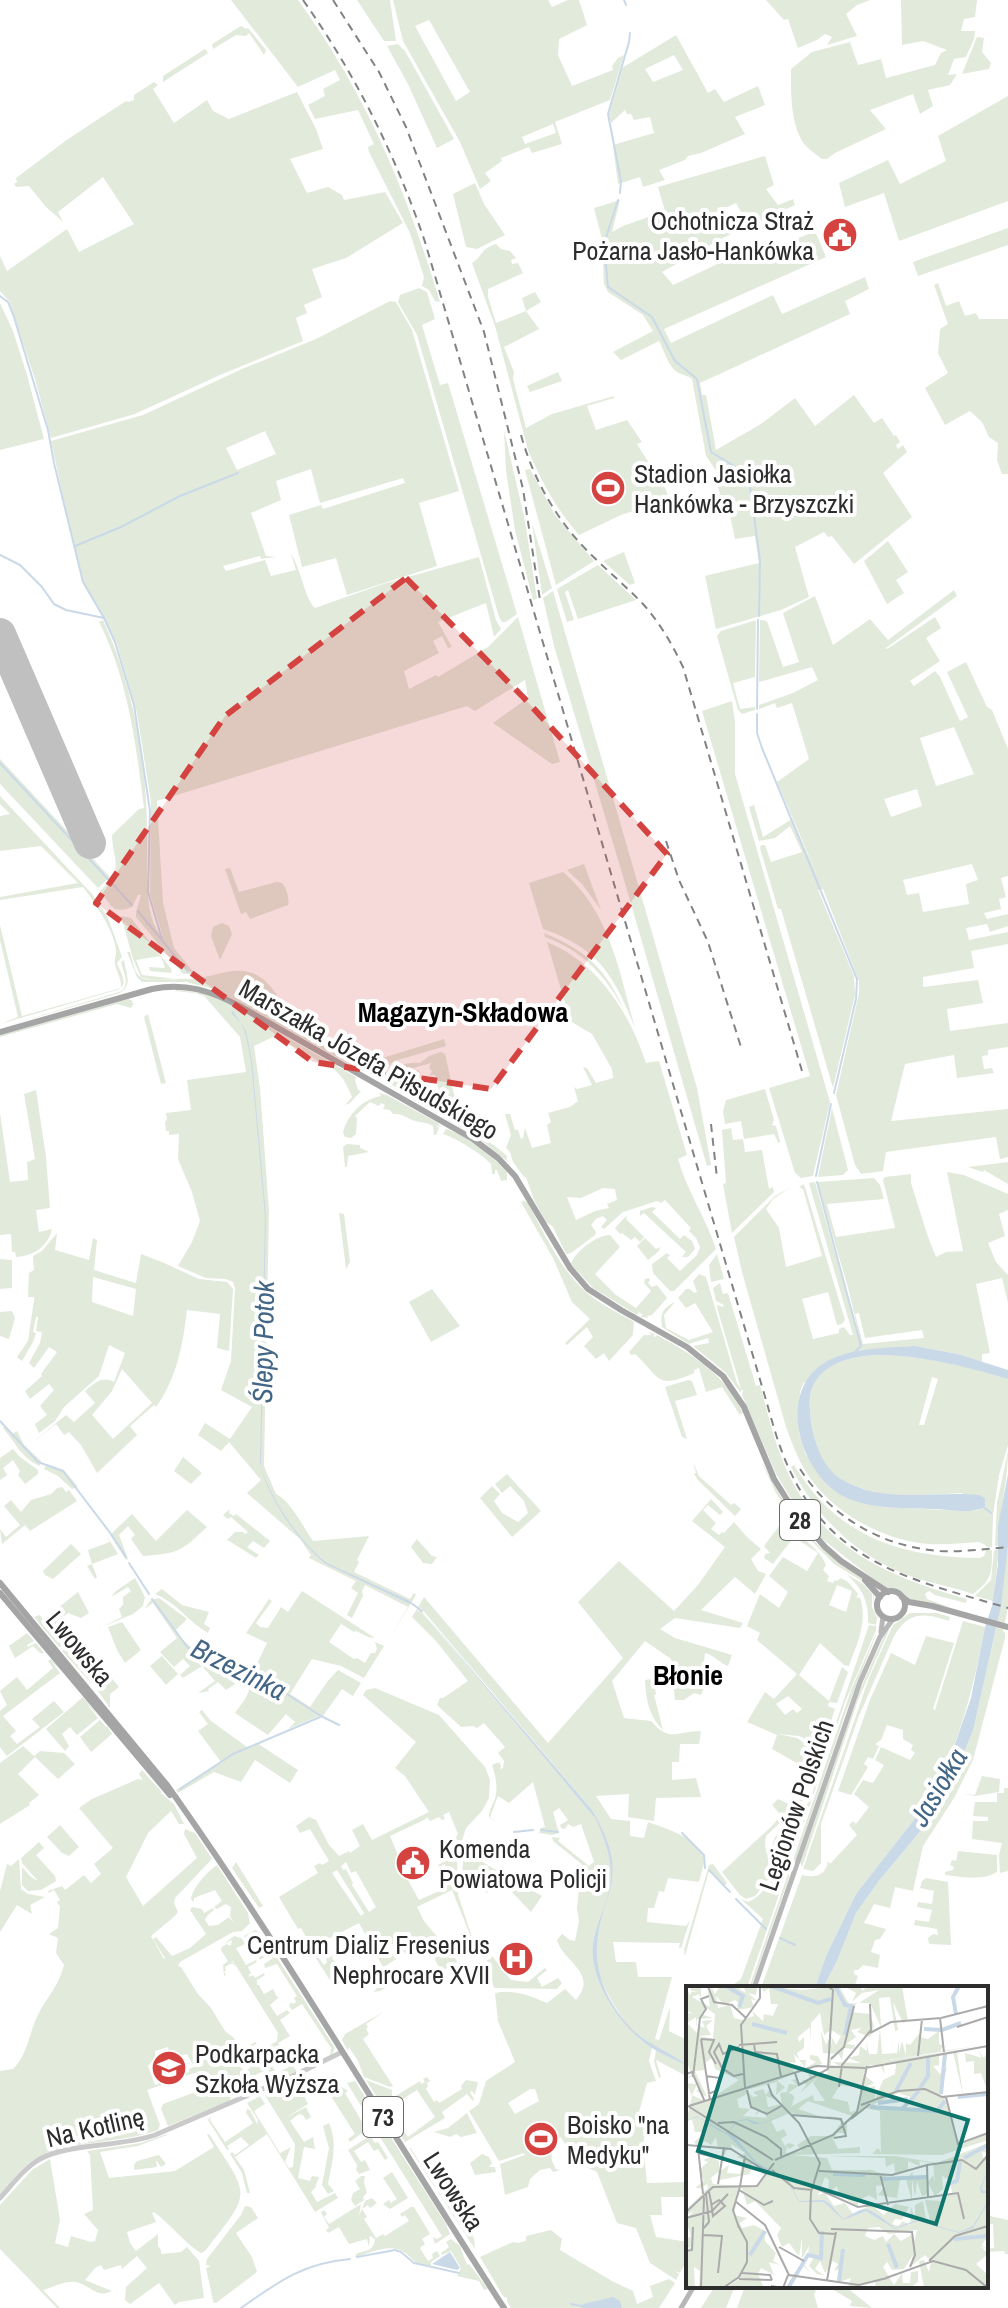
<svg xmlns="http://www.w3.org/2000/svg" width="1008" height="2308" font-family="'Archivo Narrow',sans-serif">
<style>
.green{fill:#e2eadc;fill-rule:evenodd}
.water{fill:#cad9e8}
.lines{fill:none;stroke-linecap:round;stroke-linejoin:round}
.stream{stroke:#cad9e8;stroke-width:2}
.runway{stroke:#c0c0c0;stroke-width:32}
.tertiary{stroke:#cacaca;stroke-width:5}
.secondary{stroke:#b7b7b7;stroke-width:5}
.primary{stroke:#a5a5a5;stroke-width:6}
.rail{stroke:#828282;stroke-width:2;stroke-dasharray:8 6;stroke-linecap:butt}
.marked{fill:#d44340;fill-opacity:0.2;stroke:#d44340;stroke-width:6;stroke-dasharray:16 10;stroke-linejoin:round}
.labels{text-anchor:middle;dominant-baseline:central;stroke-width:8;stroke-linejoin:round;paint-order:stroke}
.shield{fill:#fff;stroke:#6c6c6c;stroke-width:2}
.shield-label{font-size:24px;font-weight:bold;fill:#2d2d2d}
.poi-label{font-size:26px;fill:#2d2d2d;stroke:#fff;text-anchor:start}
.street-label{font-size:26px;fill:#2d2d2d;stroke:#fff}
.neighbourhood-label{font-size:28px;font-weight:bold;fill:#000;stroke:#fff}
.water-label{font-size:28px;font-style:italic;fill:#436687;stroke:#fff}
.inset-river{fill:none;stroke:#cad9e8;stroke-width:4}
.inset-road{fill:none;stroke:#ababab;stroke-width:2}
.view{fill:#0f766e;fill-opacity:0.15;stroke:#0f766e;stroke-width:4}
.inset-edge{fill:none;stroke:#2d2d2d;stroke-width:4}
</style>
<rect width="100%" height="100%" fill="#fff"/>
<g class="green">
<path d="M231 0H298C367 95 406 190 440 302L435 301 429 290 422 286 424 277 410 233 369 152 368 147 374 144 358 110 315 119 308 105 325 96 323 89 340 80 335 70 298 87Z"/>
<path d="M357 0H390L396 41H384Z"/>
<path d="M393 0H548L552 7 568 0H579L587 25 559 39 558 55 572 86 613 70 612 66 618 58 624 55 610 100 555 122 562 144 532 153 529 147 501 158 502 161 485 173 491 181 480 189 460 142 403 41ZM429 20 470 92 456 101 415 26ZM553 124 556 133 525 144 522 137Z"/>
<path d="M766 0H870L857 5 846 14 857 36 827 45 832 37 825 34 817 40 798 48 788 19 784 20Z"/>
<path d="M901 0H977L975 17 964 19 961 31H975L974 39 966 57 954 59 948 75 957 74 950 85 928 90 933 106 920 114 913 94 870 110 886 129 835 153 827 159H822C817 155 811 151 807 147 790 129 791 92 791 69L812 52 850 42 858 65 881 59 886 78 935 65 941 53 947 50 923 41 902 45Z"/>
<path d="M241 26 246 29 248 28 266 50 264 55 249 33 246 36 236 35 213 49 212 44Z"/>
<path d="M676 35 708 93 715 89 724 102 758 86 765 105 735 117 745 134 701 153 688 156 685 160 659 170 665 180 643 187 640 177 618 184 613 145 654 133 650 117 634 120 631 114H627L625 110 611 123 609 114 622 68ZM674 55 683 70 653 82 645 69Z"/>
<path d="M977 37 984 38 982 52 991 63 989 69 962 74Z"/>
<path d="M398 44 405 51 454 139 437 148 408 84 387 46Z"/>
<path d="M205 49 208 53 163 82V76Z"/>
<path d="M154 82 158 85 153 89 174 123 207 100 213 111 229 119 297 92 316 129 323 149 290 159 307 193 328 187 342 195 344 200 385 192 403 223 346 258 312 269 322 297 304 305 307 313 296 318 303 341 220 375 135 414 51 438 35 379 9 301 0 291V256L7 271 67 229 79 252 134 224 103 177 58 212 63 222 46 207 29 186 16 187 14 184 17 182 16 178 68 139 126 101 129 102 134 100V95Z"/>
<path d="M1008 96V201L899 241 884 193 845 207 839 183 888 160 900 184 946 161 938 136Z"/>
<path d="M765 156 774 185 766 189 778 205 793 199 795 205 725 237 662 272 673 285 766 241 771 250 815 231 826 257 664 329 671 343 773 295 782 314 865 277 869 289 845 301 850 314 700 383 702 395H706L716 450 761 424 795 398 815 426 854 395 874 423 882 418 894 436 896 435 900 442 896 445 898 449 903 445 907 452 883 473 912 517 854 564 832 536 828 537 824 532 795 547 809 597 781 610 716 629 705 576 759 563 755 536 735 539 730 516 725 514 717 483 723 481 706 456 692 379C688 376 683 375 679 373 669 369 664 350 659 341L621 360 613 352 653 331 643 315 608 292 604 284 602 239 594 208 620 200 612 232 623 226 665 211 658 187ZM736 203 741 212 716 222 712 214Z"/>
<path d="M475 183 484 204 505 235 477 249 466 247 453 194Z"/>
<path d="M1008 228V245L918 276 913 262Z"/>
<path d="M496 244 501 249 510 251 516 258 511 260 512 264 518 263 523 273 488 289V297L496 323 526 311 522 298 535 292 541 302 526 311 539 329 504 347 514 372 513 379 526 428 552 414 614 396V398L587 406 596 430 627 420 642 442 637 444 666 490 669 499 621 515 579 535C557 510 541 481 528 450L495 326 472 263C483 256 480 249 496 244Z"/>
<path d="M938 283 946 306 959 301 965 316 976 313 979 319H1008V474H1002L997 460 998 443 989 437 982 422 970 411 945 425 925 388 948 373 938 353 940 329 948 324 934 285Z"/>
<path d="M419 288 427 292 435 319 422 325 440 385 448 383 517 614 506 622H502L499 617 417 335 398 302 400 295Z"/>
<path d="M390 301 396 302 412 330 459 491 419 503 437 566 347 595 336 558 302 567 289 515 321 505 323 509 405 483 403 478 320 503 311 469 276 481 281 500 251 513 266 556 276 557 261 559 260 556 223 566 226 571 265 560 271 576 296 570 291 554C301 569 305 599 315 608L383 584 479 557 496 620 501 629 494 637 486 603 438 622 452 647 448 648 442 636 433 641 439 653 404 671 409 689 436 675 438 677 488 647 518 617 560 762 552 764 493 723 528 698 525 680 475 711 467 706 157 801 163 903 174 948 195 974H183L136 917V912L141 895H138L132 907C113 915 111 905 100 891 125 865 113 864 112 835L139 809 144 808C136 744 128 679 99 622L103 620C136 691 149 777 147 855 147 878 145 921 163 937L150 894 151 802 137 713 117 644 83 581 74 547 51 441 143 415 242 369 316 339ZM265 431 276 454 237 470 226 448Z"/>
<path d="M0 303 13 331 27 375 44 439 0 450Z"/>
<path d="M558 372 562 381 530 392 527 386Z"/>
<path d="M504 430 525 521 537 599 533 600 515 530 506 471Z"/>
<path d="M530 469 555 515 594 561 556 585 525 470Z"/>
<path d="M532 523 552 588 542 595Z"/>
<path d="M888 541 908 572 896 580 904 593 887 604 864 561Z"/>
<path d="M624 552 635 583 630 585 603 561Z"/>
<path d="M598 565 636 600 578 619 568 590 565 592 574 620 567 622 557 589Z"/>
<path d="M954 590 957 596 886 648 887 649 935 617 941 628 926 638 940 661 910 681 914 686 935 671 940 677 960 721 968 717 947 672 966 662 987 707 992 710 1008 749V876L1001 878 1006 897 999 899 1001 909 984 913 987 919 1008 914V926L990 932 987 924 966 928 969 940 1008 932V944L971 951 974 968 923 977V987L978 980 983 1003 947 1009 950 1031 1008 1023V1047L988 1050V1055L982 1056 984 1069 992 1068 994 1073 957 1078 954 1055 905 1064 891 1121 1008 1109V1157L1000 1159 996 1137 886 1152 883 1171 861 1174 855 1165 836 1095 859 993V981L823 889 818 890 854 976 855 995 833 1088 781 909H778L760 848 761 845H765L771 862 802 852 790 826 775 838 759 841 749 807 754 805 763 837 792 819 818 877 777 782 809 759 792 703 777 708 775 703 759 709V705L793 693 818 680 812 667 759 682 760 620 767 621 783 667 799 662 783 613 815 596 833 645 870 619 888 640ZM954 727 974 774 936 786 920 738ZM917 789 922 806 891 817 884 799ZM972 864 978 880 966 884 969 904 923 912 919 893 907 895 903 880Z"/>
<path d="M553 591 697 1088 711 1165 707 1166 622 873 554 646 543 598Z"/>
<path d="M756 620 755 677 733 683 740 709 755 707V710L742 714 738 710 717 636 721 631Z"/>
<path d="M732 701 735 722V774L830 1102 813 1176 801 1178 795 1173 769 1088 810 1076 702 711Z"/>
<path d="M0 759 110 877 98 888 0 784Z"/>
<path d="M0 796 92 894 108 918 122 957 117 963C120 972 128 981 120 989L0 1024 18 1017 0 940V925L22 1016 121 988C122 979 117 974 115 964 114 960 116 956 116 952 116 933 94 901 83 887L0 900V897L78 883 41 846 0 851V816L10 814 0 804Z"/>
<path d="M584 864 601 910 582 884 567 870Z"/>
<path d="M230 868 239 892 277 882 282 883C286 887 290 899 288 905L250 919 246 912 241 914 225 869Z"/>
<path d="M563 872C610 912 619 971 635 1028 614 976 599 948 543 929L529 883Z"/>
<path d="M121 916 131 918 172 970 171 973 150 971 149 967 165 968 161 956 136 960 142 975C158 977 175 979 191 979 212 978 232 966 252 973 287 986 284 1039 336 1050L339 1046V1054L360 1065 444 1039 446 1046 394 1061 380 1073 361 1067 360 1070 214 989 186 982H142L137 977 127 952H130C136 973 135 982 159 979 165 979 172 980 179 979 167 977 151 982 141 977L133 959Z"/>
<path d="M222 923 229 926 232 934 220 960 211 936 213 927Z"/>
<path d="M544 933C586 950 606 969 624 1010 606 976 583 951 545 937Z"/>
<path d="M547 942C598 963 629 1012 646 1063L659 1061 687 1155 678 1159C687 1191 706 1218 716 1249L674 1291H670L653 1273 652 1264 667 1253 670 1255 667 1258 680 1271 697 1255 700 1247 696 1238 689 1231 691 1228 665 1200 661 1203 657 1201 623 1212 604 1229 601 1227 607 1220 603 1216 596 1219 591 1225 596 1232 595 1235 571 1253 566 1254 553 1227 546 1222 534 1200 526 1177H524L513 1162 510 1152 506 1148 511 1135 505 1114H510L515 1130H518L521 1139 523 1138 525 1128 532 1148 551 1143 547 1125 551 1122 548 1113 570 1107 578 1101 574 1087 577 1089 592 1085 583 1067 587 1068 596 1083 613 1078 612 1069 592 1034 548 1008 565 1003ZM603 1188 615 1189 617 1200 607 1204 609 1208 595 1211 576 1220 567 1197 581 1198Z"/>
<path d="M124 960C126 973 133 985 120 993L0 1028 122 991C130 982 123 972 121 962Z"/>
<path d="M176 990 202 993 226 1002 356 1077 355 1080 358 1090 361 1091 350 1103 345 1105 352 1097C346 1083 342 1074 329 1066 321 1062 317 1062 312 1057L275 1036 254 1046 260 1088 269 1211 264 1466 276 1494C291 1501 303 1527 313 1541L369 1536 357 1560 359 1562 354 1572 410 1599 414 1593 416 1595 387 1642 408 1607 365 1585 362 1591 363 1596 352 1618 347 1615 358 1593 351 1588 356 1581 309 1558 311 1555 300 1539 247 1493 261 1480 229 1442 221 1451 198 1435 205 1423 230 1439 252 1407 221 1390 231 1361 235 1288 233 1282 226 1279 206 1278 178 1266 192 1242 200 1221 192 1192 178 1159 179 1134 169 1135V1131H166L165 1121 167 1120 166 1113 191 1110 187 1080 246 1072 240 1037 205 997 198 995 208 997 195 993 175 991Z"/>
<path d="M128 999 133 1001 131 1003H134L131 1008 117 1004 0 1037V1035Z"/>
<path d="M148 1014 166 1083 161 1084 144 1017Z"/>
<path d="M441 1052 445 1054C450 1073 455 1112 468 1126 480 1137 496 1145 508 1157L506 1158 508 1162 481 1140 390 1086 388 1081 392 1087 438 1113 392 1085 389 1079C396 1066 406 1062 420 1063L429 1056ZM431 1063 429 1068 432 1071 430 1075H435L443 1107 442 1110 409 1092 407 1088H411L413 1082H407L405 1079 421 1075 418 1070 411 1074 410 1069Z"/>
<path d="M765 1089 774 1120 772 1125 776 1126 780 1141 779 1144 774 1134 744 1139 741 1121 725 1124 723 1111 726 1100Z"/>
<path d="M36 1090 46 1157 50 1208 36 1210 39 1232 52 1229C48 1247 33 1256 16 1257L15 1252H12L11 1234 0 1235V1113L10 1182 28 1180 27 1162 35 1159 24 1094Z"/>
<path d="M379 1093 387 1095 438 1123 440 1127 435 1125 439 1128 436 1135H434L433 1126C426 1122 423 1123 416 1121 406 1119 404 1113 393 1114L390 1110 383 1109 385 1105 381 1103 379 1106 370 1102 355 1116 357 1118 356 1134 351 1138 345 1137 343 1132C348 1114 363 1099 381 1096Z"/>
<path d="M832 1108 848 1170 843 1175 818 1177Z"/>
<path d="M731 1128 733 1140 743 1139 745 1152 762 1150 769 1189 773 1187 774 1192 732 1233 723 1184 726 1183 722 1130Z"/>
<path d="M446 1129C468 1136 491 1155 507 1172V1180L501 1181 497 1170H495V1174H492L491 1164C480 1153 460 1140 443 1134Z"/>
<path d="M347 1144 360 1145V1148L369 1152 348 1156 347 1167H345L343 1147Z"/>
<path d="M1008 1162V1184L984 1170 983 1172 968 1167Z"/>
<path d="M947 1172 964 1175 1008 1194V1210L999 1214 1005 1236 988 1243 996 1262 1008 1275V1303L1002 1278 976 1284 990 1353 982 1354V1362L958 1354 915 1346 856 1351 833 1359 803 1384 800 1392 799 1433 806 1455 844 1497 883 1507 963 1511 979 1510 962 1493C921 1495 879 1501 842 1480 823 1469 814 1443 811 1422 810 1410 808 1398 813 1386 838 1330 965 1365 1008 1379V1445L999 1475 993 1515 992 1547H987L984 1544 978 1542C962 1543 945 1545 929 1544 886 1541 839 1516 813 1482 800 1465 793 1446 786 1427L742 1272 734 1237 775 1196 791 1187 773 1199 766 1209 779 1228 786 1267 822 1256 803 1189 799 1187 804 1184 845 1320 842 1324 837 1325 828 1292 802 1299 813 1339 839 1333V1329L844 1327 850 1335H853L809 1183 815 1182 861 1345 849 1291 817 1182 874 1178 880 1185 884 1199 827 1204 836 1237 895 1228 883 1180 885 1177 911 1174V1183L928 1237 936 1257 946 1252 963 1251ZM859 1313 865 1338 922 1330 924 1338 863 1344 855 1314ZM932 1377 938 1379 924 1425H919Z"/>
<path d="M524 1201 528 1203C544 1233 560 1269 586 1292 600 1305 618 1312 634 1322L633 1335 609 1361 604 1353 596 1359 584 1346 593 1337 587 1327 567 1345 565 1343 590 1319 572 1302 553 1258 521 1202Z"/>
<path d="M652 1207 656 1208 652 1212 680 1239 684 1235 692 1241 695 1249 688 1257H682L686 1252 644 1213 640 1216V1211Z"/>
<path d="M339 1213 344 1214 350 1262 346 1269Z"/>
<path d="M627 1215 626 1219 644 1237 640 1242 635 1237 631 1240 622 1233 620 1234 615 1228Z"/>
<path d="M57 1233 55 1250 89 1260 93 1238 97 1240 94 1270 136 1283 141 1254 162 1262 199 1279 227 1282 233 1289 229 1351 217 1348 220 1314 187 1310C183 1344 177 1378 156 1407L154 1405 130 1426 137 1435 97 1473 81 1445 69 1432 64 1435 56 1424 29 1445 66 1415 74 1422 95 1403 85 1391C96 1382 102 1376 114 1382L125 1353 109 1345 99 1376 64 1407 55 1421 39 1433 35 1424 47 1415 40 1406 54 1390 49 1384 30 1399 25 1391 42 1376 41 1374 57 1352 49 1347 34 1368 29 1363 40 1343 42 1332 36 1331 38 1317H36L33 1332 36 1333 33 1342 22 1361 17 1357 28 1341 34 1300V1297H28L29 1273 34 1270 33 1256 42 1251ZM93 1277 136 1289 133 1316 92 1302ZM122 1369 152 1403 113 1439 92 1415 112 1391Z"/>
<path d="M610 1235 620 1247 595 1274 616 1295 636 1308 651 1291 644 1283 645 1279 649 1278 650 1280 648 1283 652 1287 657 1285 667 1298 652 1315 647 1316 648 1318 640 1317 643 1315 639 1312 637 1315 593 1288 571 1264C575 1252 596 1235 610 1235Z"/>
<path d="M645 1238 656 1249 660 1247 659 1251 648 1260 637 1246Z"/>
<path d="M717 1254 724 1279 711 1282 709 1265Z"/>
<path d="M0 1259 12 1260V1288L0 1289Z"/>
<path d="M699 1274 706 1277 737 1383 741 1389 718 1311 717 1305 723 1307 724 1305 716 1301 713 1288 720 1283 723 1294 728 1293 756 1386 760 1385C768 1415 775 1445 788 1473 824 1550 889 1577 967 1599L966 1603 935 1595 929 1591 925 1594 927 1599 949 1607 909 1600 899 1591 885 1588 821 1538 800 1513 776 1474 742 1395 743 1390H741V1393L725 1372 693 1346 709 1343 708 1338 689 1344 662 1327C660 1315 662 1308 675 1302L664 1315 666 1328 689 1340 713 1332 695 1303 686 1308 678 1298 686 1289H690L694 1293 697 1292 693 1281Z"/>
<path d="M432 1289 460 1326 431 1342 409 1302Z"/>
<path d="M12 1311 15 1318 9 1339 0 1336V1312Z"/>
<path d="M648 1332 655 1334 653 1336 655 1337 657 1335C693 1355 725 1374 743 1413L740 1414 741 1417 722 1387 706 1392 699 1368 694 1370V1373C656 1390 661 1378 635 1354L631 1355 629 1352 644 1335H652Z"/>
<path d="M688 1380 692 1381 697 1395 675 1401 687 1439 682 1437 665 1387Z"/>
<path d="M5 1426 12 1434 17 1431 24 1445 41 1461 40 1466C22 1459 15 1442 3 1428Z"/>
<path d="M13 1449 20 1457 38 1470V1474L25 1484 18 1475 20 1471 13 1460 3 1468 7 1475 0 1480V1458Z"/>
<path d="M1008 1451C1008 1483 998 1514 999 1546H995L997 1503Z"/>
<path d="M183 1457 202 1473 191 1484 174 1471Z"/>
<path d="M761 1461 781 1497 807 1533 819 1546 861 1578 874 1593V1607L880 1622 874 1610 873 1592 862 1581 834 1564 800 1529 776 1493Z"/>
<path d="M693 1462 699 1476 731 1505 734 1503 741 1509 735 1516 698 1480 694 1474 696 1473Z"/>
<path d="M47 1464 64 1470 78 1487 72 1489 58 1476 44 1469Z"/>
<path d="M794 1465C837 1537 900 1557 980 1558L984 1556 986 1550H992C992 1573 992 1580 973 1594 954 1587 933 1584 913 1577 858 1558 817 1518 791 1467Z"/>
<path d="M507 1474 541 1511 512 1537 480 1498 492 1486 500 1494 494 1501 502 1513 518 1522 528 1513 524 1501 510 1486 502 1493 495 1484Z"/>
<path d="M62 1487 66 1492 69 1490 77 1501 30 1531 25 1525 2 1544 0 1529 6 1537 20 1525 4 1506 11 1500 21 1512 31 1500 51 1494 57 1488Z"/>
<path d="M711 1499 723 1512 720 1515 708 1505 703 1510 716 1523 711 1529 719 1535 722 1532 724 1533 734 1522 748 1538 761 1549 751 1559 758 1571 766 1574 755 1594 735 1577 701 1610 743 1623 740 1628 675 1618 660 1629 675 1638 732 1655 728 1666C719 1663 717 1657 705 1653L703 1671 710 1673 701 1695 694 1693 684 1700H675L671 1659 645 1641 612 1681 624 1718 651 1721C670 1743 676 1731 701 1731L699 1744H680L679 1762H672V1780L696 1778 701 1797 656 1798 654 1821 628 1817 629 1794 596 1796 611 1819 630 1821V1836L644 1838 648 1822C670 1830 694 1836 705 1859L699 1882 668 1878 664 1892 659 1891 654 1908H648L647 1922 686 1926 690 1920 681 1948H679L680 1943 613 1942 616 1962H636L638 1977H672L655 2039 659 2040 670 2007 669 2031 685 2039 688 2036V2065L682 2063 688 2066V2077L656 2060 661 2077 659 2078 654 2062 656 2050 652 2048 649 2061 656 2081 647 2083 639 2112 647 2114 643 2145 647 2183 688 2182V2197H661L662 2215H650L656 2237 688 2242V2258L680 2273 675 2271 679 2274 676 2280 650 2263 636 2228 617 2223 597 2172 580 2164 570 2153 561 2137 556 2139 555 2147 551 2149 552 2161 556 2169 560 2170 553 2172 550 2168 540 2170 530 2179 528 2187 505 2195 500 2164 525 2155 524 2153 499 2161 469 2111 479 2104 486 2081 515 2062 498 2021 495 1993C514 1989 530 1996 547 2003L565 1989 576 2000C599 1973 563 1962 557 1940L562 1934 570 1940 575 1941 579 1921 577 1908 580 1878 584 1866 553 1841 552 1837 560 1838 558 1841 589 1866 594 1862 581 1824 573 1827 568 1824 565 1829 561 1828 560 1825 568 1820 559 1808 553 1812 559 1833 552 1835 539 1833 541 1828 545 1827 533 1782 509 1803 498 1796 490 1817 500 1825 489 1817C489 1810 492 1806 495 1799 498 1787 496 1777 492 1765L499 1762 501 1766 500 1769 503 1768 504 1761 498 1753 505 1747 484 1723 477 1728 473 1726 461 1727 437 1705 440 1698H443L468 1681 436 1641 412 1617 424 1597 548 1743 623 1658 578 1602 619 1561 674 1611 698 1585 725 1547 692 1521ZM420 1607 592 1810 596 1818 420 1610 417 1612ZM601 1919C598 1932 594 1944 595 1957 598 1985 619 2021 641 2039 651 2046 664 2051 673 2058 663 2053 650 2048 641 2040 629 2030 622 2018 614 2005 598 1977 583 1949 601 1919ZM530 2089H535L539 2101 515 2114 508 2103Z"/>
<path d="M230 1509 229 1513 234 1516 236 1514 270 1541 264 1548 253 1541 247 1547 259 1555 256 1558 264 1563 226 1539H228L235 1532H243L245 1534 248 1532 231 1517 228 1519 223 1515Z"/>
<path d="M187 1510 207 1527C180 1552 180 1553 143 1556L131 1539 135 1535 128 1526 119 1535 128 1559 126 1560 110 1535 132 1514 156 1541Z"/>
<path d="M786 1517H788L796 1528 797 1533 773 1564 764 1558 765 1554 770 1553 764 1546Z"/>
<path d="M106 1534 118 1554 92 1564 97 1577 95 1579 87 1566 92 1564 88 1550 110 1542Z"/>
<path d="M803 1538C812 1546 822 1554 826 1565L823 1570 829 1576 827 1581 833 1583 835 1580 837 1581 841 1578 848 1582 858 1594 856 1597 860 1598C868 1622 857 1643 849 1666L844 1665 820 1643 799 1675 829 1701 842 1667 848 1672 837 1703 829 1702 828 1706 835 1709 822 1747 799 1736 778 1734 797 1738 820 1753 802 1802 766 1836C763 1849 768 1859 778 1867L755 1896 746 1899 740 1895 722 1872 772 1826 781 1815 772 1805 778 1799 793 1806 800 1799V1788L813 1754 802 1766 772 1749 777 1735 747 1722 765 1692 774 1699 797 1674 757 1640 760 1633 747 1626 760 1594 779 1608 788 1592 769 1576 783 1557 807 1571 818 1553 797 1539ZM837 1585 852 1591 846 1612 829 1605ZM788 1696 802 1709 797 1713 793 1709 785 1715 776 1704Z"/>
<path d="M417 1539 432 1556 437 1557 432 1564 423 1563 411 1547Z"/>
<path d="M71 1544 81 1554 53 1579 45 1575 43 1571Z"/>
<path d="M1008 1546V1608L1003 1631 1005 1633V1638L973 1760 954 1798 923 1846 913 1891 895 1887 890 1908 874 1904 864 1923 886 1929 880 1939 875 1940 871 1952 880 1955 878 1968 863 1965 858 1970H854V1974L858 1976 854 1988H823L837 1961 856 1913 878 1882 927 1823 950 1785 973 1731 998 1620Z"/>
<path d="M994 1550H999L993 1601 975 1596 991 1580Z"/>
<path d="M846 1574 862 1583 872 1593V1607L877 1618 876 1625 868 1623C869 1602 862 1587 846 1574Z"/>
<path d="M135 1578 145 1597 143 1606 133 1614 102 1627 122 1617 119 1609 123 1605V1597L131 1591 128 1587 111 1597 116 1591Z"/>
<path d="M162 1589 182 1605 209 1612 204 1624 210 1628 208 1633C189 1622 176 1602 155 1594Z"/>
<path d="M302 1591 375 1638 368 1637 356 1631 354 1632 341 1624 329 1642 354 1659 357 1658 365 1663 371 1653H375L377 1649 375 1642 384 1646 364 1678 341 1666 312 1659 290 1694 310 1707 327 1682 338 1670 361 1683 353 1696 342 1689 323 1716 321 1715 288 1729 295 1722 286 1714 268 1735 235 1713C245 1699 254 1691 247 1675L235 1670 227 1676 235 1684 226 1690 218 1682 208 1689 209 1691 198 1693 215 1681 202 1666 183 1678 180 1675 190 1666 183 1659 174 1667 160 1652 177 1638 153 1603 144 1609 151 1600 159 1598 187 1619 176 1630 181 1638 192 1648 254 1670 267 1643 246 1633 269 1599 272 1601 256 1623 260 1627 268 1628 281 1607 288 1612Z"/>
<path d="M78 1592 89 1613 81 1618 68 1613 56 1622 61 1629 55 1635 63 1646 59 1647 34 1617 40 1615 43 1620Z"/>
<path d="M910 1613H937L950 1617 949 1621C924 1613 909 1611 894 1636L859 1716 821 1824V1863L813 1871 803 1869 869 1678 893 1625Z"/>
<path d="M963 1621 985 1627C973 1689 959 1748 927 1803L856 1894 826 1956 815 1988H761L802 1875C815 1878 826 1876 828 1861L830 1864 857 1835 849 1825 853 1821 856 1824 869 1807 854 1794 863 1780 873 1783 884 1765 875 1760 881 1747 910 1760 915 1753 911 1750 913 1745 903 1739V1730L887 1725 881 1740 875 1744 879 1746 873 1759 868 1757 864 1764 868 1767 853 1792 851 1795 838 1791 870 1700 891 1653 915 1665 926 1636 954 1643 933 1709 935 1710Z"/>
<path d="M122 1622 141 1650 125 1663 117 1650 108 1627Z"/>
<path d="M869 1625 876 1626V1630L845 1702 791 1860 788 1863C764 1854 771 1837 787 1824L791 1828 794 1827 790 1822 802 1811 810 1800Z"/>
<path d="M879 1627 846 1712 796 1859 792 1863 851 1690Z"/>
<path d="M887 1629 889 1630 858 1700 802 1867 800 1862 859 1692Z"/>
<path d="M27 1633 34 1641 27 1645 28 1647 36 1643 44 1653H40L33 1646 15 1658 9 1646Z"/>
<path d="M65 1648 89 1669 101 1663 108 1673 93 1685 62 1651Z"/>
<path d="M162 1656 178 1674 166 1685 150 1666Z"/>
<path d="M51 1659 62 1671 52 1662 60 1673 3 1716 16 1731 10 1736 17 1744 40 1727 32 1719 54 1701 64 1712 7 1756 0 1747V1711L7 1705 0 1691 17 1677 27 1690 53 1668 48 1661Z"/>
<path d="M651 1670 656 1694 654 1695 663 1730C649 1716 646 1700 645 1680L651 1679Z"/>
<path d="M109 1675 119 1687 110 1694V1708L95 1687Z"/>
<path d="M375 1688 439 1715 485 1767 490 1780 489 1798 482 1811 466 1828 458 1853 446 1852 442 1846 456 1837 458 1834 449 1812 443 1815 445 1819 442 1820 439 1817 430 1821 427 1817 424 1820 390 1836 410 1884 419 1900 446 1888 445 1885 448 1883 446 1877 448 1876 445 1864 439 1867 438 1865 449 1859 457 1861 458 1895 473 1940 472 1950 471 1937 452 1890 417 1907 424 1921 457 1961 456 1963 418 1984 416 1983 440 1970 428 1944 406 1954 396 1943 389 1945V1949L396 1959 384 1967 393 1984 380 1991 374 1992 377 1988 374 1981 368 1982 366 1978 369 1980 372 1977 369 1973 365 1977 363 1973 370 1969 382 1983 384 1981 379 1969 383 1967 359 1923 311 1948 324 1965 327 1962 326 1959 333 1955 332 1958 342 1971 332 1976 333 1978 344 1972 347 1977 344 1978 345 1981 349 1980 342 1984 338 1978 331 1982 307 1944 309 1942 301 1928 298 1929 279 1897 318 1873 314 1866 320 1863 322 1865 329 1861 310 1829 300 1833 296 1826 309 1817 316 1820 329 1845 339 1856 349 1851 350 1853 360 1846 352 1830 363 1824 372 1840 429 1812 405 1776 395 1768 416 1742 363 1695 366 1690ZM346 1862 351 1873 356 1871 376 1907 369 1912 352 1885 353 1883 346 1869 343 1870 341 1866ZM337 1870 364 1913 361 1916 332 1873Z"/>
<path d="M83 1697 100 1717 86 1703 98 1718 77 1735 70 1727 62 1734 69 1746 65 1751 46 1729Z"/>
<path d="M202 1710 211 1721 247 1747 257 1743 298 1770 290 1783 255 1760 241 1782 214 1772 178 1793 176 1790 221 1762 198 1731 208 1724 199 1712Z"/>
<path d="M100 1720 106 1727 107 1726 112 1734 91 1752 80 1737Z"/>
<path d="M23 1746 34 1756 40 1751 64 1753 75 1764 58 1779 35 1757 18 1774 39 1795 29 1803 30 1805 0 1824V1763Z"/>
<path d="M142 1770 161 1791V1793L174 1804 184 1824H179L171 1811 148 1833 126 1877 143 1906 197 1858 184 1834 185 1829 195 1833 212 1859 175 1898 174 1903 178 1912 176 1915 151 1936 164 1959 165 1958 153 1939 156 1937 172 1956 190 1948 206 1934 190 1910 192 1907 202 1909 204 1913 213 1908 214 1910 208 1915 205 1920 209 1926 218 1925 229 1917 234 1923 230 1916 231 1907 226 1904 217 1909 214 1907 222 1901 215 1890 194 1898V1902L191 1899C193 1887 207 1872 217 1865L248 1913 250 1923 242 1931 233 1932 180 1962 178 1966 181 1967 198 1994 211 2008 225 2031 234 2038 241 2050 255 2042 257 2043 251 2048 255 2054 263 2049 262 2045 265 2048 277 2041 278 2033 233 1961 230 1962H233L236 1967 232 1963 225 1967 226 1970 224 1972 226 1975 224 1976 223 1965 228 1961 221 1950 222 1947 227 1944 229 1946 231 1945 232 1940 224 1944 234 1936 241 1938 246 1944 236 1948 246 1965 256 1960 257 1962 248 1967 251 1973 249 1975V1977L253 1975 255 1978 264 1973 265 1975 257 1980V1985H259L264 1994 273 1989 277 1997H279L270 2005 277 2016 287 2010 290 2013 280 2020 290 2036 278 2043 297 2072 284 2078 279 2072 289 2067 277 2048 266 2056 275 2071 271 2074 276 2073 279 2079 271 2085 268 2082 272 2080 269 2074 265 2076 261 2072 249 2079 245 2078 249 2074 247 2070 250 2068V2063L245 2060 238 2064 245 2072 241 2070V2080L229 2101 168 2126 161 2109 163 2104 201 2090 195 2073 185 2076 184 2074 189 2072V2069L194 2067 187 2054 179 2056 181 2061 172 2065 168 2047 155 2051V2058L148 2066 155 2085 167 2080 168 2083 147 2090 160 2125 158 2130C122 2144 65 2140 35 2159 21 2167 11 2182 0 2195V2071L13 2069C29 2053 29 2030 40 2011 51 1992 57 1988 64 1965L56 1953 58 1938 49 1934 58 1928 60 1907 57 1902 60 1900 54 1890 49 1893 48 1891 62 1886 65 1890 84 1875 91 1883 101 1874 94 1864 113 1848 79 1808 92 1799 138 1779 143 1780 139 1774Z"/>
<path d="M982 1776 1000 1779 999 1792 975 1796 963 1794 975 1795Z"/>
<path d="M1004 1788H1008V1871L1000 1873 999 1855 1002 1843 972 1839 973 1821H988V1817L973 1816 975 1802H997V1793H1004Z"/>
<path d="M60 1825 79 1847 69 1856 62 1853 47 1837Z"/>
<path d="M39 1842 44 1848 36 1855 55 1876 56 1881 41 1890 28 1891 22 1885V1867L31 1877 38 1881 22 1863 21 1858Z"/>
<path d="M958 1851 997 1855V1872C983 1881 961 1877 945 1875V1872L953 1870 954 1867 950 1865 952 1860 956 1861Z"/>
<path d="M464 1854 470 1855 542 1896 531 1912 512 1892 497 1884 487 1893 465 1880 463 1882 462 1873Z"/>
<path d="M19 1859 21 1889 28 1894 45 1897 30 1905 32 1914 17 1905 0 1932V1891L7 1864 11 1866Z"/>
<path d="M236 1862 263 1906 259 1908 232 1868Z"/>
<path d="M713 1864 727 1883 724 1886 709 1871 685 1956 684 1950 709 1865Z"/>
<path d="M786 1868 787 1871 747 1988H729L741 1979 763 1919 741 1899 748 1902C764 1896 771 1876 786 1868Z"/>
<path d="M789 1871V1877L751 1988H749Z"/>
<path d="M926 1878 948 1882 951 1945 929 1944 928 1938 933 1934 938 1935 937 1929 914 1925 915 1920 929 1922 932 1910 917 1907 918 1902 932 1904 934 1891 920 1888 922 1881Z"/>
<path d="M255 1930 261 1933 335 2048 333 2053 330 2055 331 2048 302 2004 292 2010 289 2006 291 2002 292 2004 296 2002 294 1998 297 1996 277 1964 265 1968 264 1964 273 1958 269 1954 260 1960 255 1952 260 1956 265 1953 262 1943 255 1937 250 1941 252 1946 244 1936Z"/>
<path d="M492 1956 511 1980 528 1982 545 1968 547 1970 537 1978 542 1987 558 1978 562 1983 557 1989 494 1988 487 1960 491 1959Z"/>
<path d="M385 2011 366 2024 368 2027 366 2029 369 2034 363 2039 393 2086 390 2087 364 2077 358 2061 349 2047 348 2051 342 2040 345 2034Z"/>
<path d="M427 2077 430 2081 427 2083 428 2086 426 2089 434 2102 437 2100 439 2103 462 2089 461 2086 466 2080 478 2082 475 2095 472 2091 470 2092 474 2099 473 2101 467 2094 442 2112 445 2118 405 2142 394 2125 398 2122 408 2137 435 2117 417 2090 387 2109 396 2119 392 2121 366 2080 392 2090V2098L420 2081 421 2084 425 2082 423 2079Z"/>
<path d="M294 2080 297 2082 294 2084 296 2089 300 2087 308 2104 285 2118 306 2107 311 2117 306 2120 303 2115 299 2114 290 2121 304 2142 313 2137 315 2149 304 2147 298 2178 310 2181 312 2176 319 2177 315 2188 311 2192 317 2202 335 2193 338 2198 315 2212 267 2134 235 2157 244 2170 250 2193H247L242 2173 230 2154 232 2152 235 2155 249 2145 241 2137 227 2146 229 2149 227 2150 208 2120 211 2116 210 2120 225 2142 253 2123 246 2113 247 2109 250 2110 257 2124 258 2120 247 2103 260 2096 265 2104 254 2111 280 2153 291 2147 285 2162 289 2168 293 2167 295 2144 265 2095Z"/>
<path d="M355 2081 446 2224 450 2234 435 2244 433 2237 437 2239 442 2236 377 2132 380 2130 378 2126 374 2127 347 2083Z"/>
<path d="M342 2087 348 2091 345 2093 365 2127 368 2125 370 2127 350 2142 348 2139 355 2134 329 2093Z"/>
<path d="M467 2113 477 2133 461 2137 456 2134 450 2137 434 2132 448 2128Z"/>
<path d="M329 2123C338 2144 332 2163 328 2184L334 2191 328 2194 322 2185 329 2148 323 2126Z"/>
<path d="M167 2134V2135L138 2146 100 2152 109 2178 175 2171 214 2147 207 2135 209 2134C251 2198 252 2191 205 2251L201 2253C187 2245 169 2223 154 2212L152 2213 156 2222 127 2232 130 2243 136 2251 158 2234V2246L161 2250V2254L181 2252 187 2247 199 2261 204 2298 179 2302 175 2305 159 2283 130 2304 125 2300 126 2287 147 2268 137 2256 122 2269 121 2265 104 2270 101 2265 95 2268 85 2280 112 2291C97 2299 90 2285 76 2282 66 2280 53 2287 43 2290L60 2308H57L0 2249V2205L32 2170 50 2159 60 2220 55 2243 68 2247 71 2236 91 2242 95 2241 98 2230 84 2214 93 2210 90 2155 87 2151 141 2143Z"/>
<path d="M370 2136 375 2143 378 2142 388 2158 385 2160 378 2149 374 2151 368 2142 354 2151 361 2162 365 2160 370 2170 359 2174 356 2170 357 2165 348 2150Z"/>
<path d="M410 2147 447 2205 456 2201 474 2239 475 2249 410 2149Z"/>
<path d="M482 2154 489 2157 492 2163 489 2167H495L496 2172 475 2175 470 2163Z"/>
<path d="M159 2155 166 2164 161 2167 156 2160 157 2167 134 2170V2165L137 2161Z"/>
<path d="M392 2172 408 2198 390 2209 383 2204 389 2200 391 2203 397 2199 383 2178Z"/>
<path d="M361 2176H365L364 2182 367 2193 363 2197 364 2200 355 2206 351 2200 353 2193 360 2189 355 2181Z"/>
<path d="M372 2198 377 2203 370 2208 368 2205 362 2209 367 2217 364 2219 376 2238 383 2234 385 2236 409 2221 405 2215 402 2217 400 2214 411 2207H414L430 2234 422 2239 425 2244 420 2248 428 2261 433 2258 432 2254 437 2251 440 2256 431 2262V2266C409 2263 417 2260 402 2251 390 2243 367 2254 355 2257L357 2253C367 2251 374 2250 375 2239L370 2236 369 2247 367 2239 349 2244 339 2227 328 2233 326 2230 329 2228 321 2212 324 2210 327 2214 324 2217 329 2224 361 2204 359 2216 365 2201Z"/>
<path d="M245 2206 251 2207 258 2218 236 2233 252 2257 257 2272 216 2303 213 2302 214 2305 206 2268 211 2266 206 2265 207 2259 241 2215Z"/>
<path d="M990 2216 1008 2220V2254H1005L1004 2251 986 2252V2249L994 2248 993 2224H986V2217Z"/>
<path d="M551 2230 562 2239 560 2250 612 2281 633 2291 637 2304 653 2297 650 2286 669 2279 675 2283 659 2308H511L507 2301V2298L503 2296 480 2257 513 2242 518 2243 526 2241V2236Z"/>
<path d="M451 2239 460 2246 467 2265 469 2264 488 2289 484 2290 479 2281 457 2276 461 2268 451 2251 442 2255 441 2253 449 2247 446 2242Z"/>
<path d="M715 2286H735L726 2308H701Z"/>
<path d="M745 2286H805L807 2289 812 2286 816 2292 814 2294 818 2308H737Z"/>
<path d="M827 2286H845L872 2308 850 2306 852 2301Z"/>
</g>
<g class="water">
<path d="M233 1011 246 1031 252 1061 266 1216 261 1467C270 1498 301 1544 327 1563L412 1602 410 1604 326 1564C300 1544 265 1495 260 1462L265 1216 251 1061 245 1032 240 1022 231 1013Z"/>
<path d="M915 1346 958 1354 1008 1370V1379C964 1366 840 1329 813 1386 808 1397 810 1410 811 1422 814 1442 823 1468 841 1479 883 1505 933 1490 979 1495L985 1498V1507C968 1515 948 1509 931 1509 903 1508 873 1509 847 1498 802 1478 776 1397 821 1365 847 1347 885 1348 915 1346Z"/>
<path d="M1008 1474V1546L1001 1606 973 1731 950 1785 927 1823 878 1882 856 1913 837 1961 823 1988H815L826 1956 856 1894 927 1803 948 1764 971 1698 985 1627 992 1606 998 1564V1526Z"/>
<path d="M420 1609 592 1810C601 1826 610 1843 612 1861 615 1881 607 1898 602 1916 590 1958 599 1991 628 2025 644 2044 670 2051 688 2066 672 2058 653 2051 640 2039 614 2017 586 1972 594 1937 598 1921 606 1906 609 1890 615 1865 606 1842 596 1819Z"/>
<path d="M450 2252 460 2268 457 2270 432 2264Z"/>
<path d="M613 2297 620 2301 622 2308H581L583 2304Z"/>
</g>
<g class="lines">
<g class="stream">
<path d="M624 0 626 5"/>
<path d="M620 193 621 181 608 114 629 42 630 33"/>
<path d="M618 200 604 244 608 287 652 317 675 361 697 379 711 452 746 473 749 479 760 561 759 616"/>
<path d="M0 296 8 302 14 317 48 430 54 463 83 582 104 618 115 642 134 705 150 811 148 892 162 939"/>
<path d="M75 546 121 527 180 496 238 473"/>
<path d="M0 555 20 565 42 587 54 604 66 610 104 618"/>
<path d="M757 709 758 620"/>
<path d="M757 714V733L762 748 857 979 856 999 834 1093"/>
<path d="M0 763 132 905"/>
<path d="M138 911 188 972"/>
<path d="M816 1176 831 1104"/>
<path d="M817 1182 861 1346 855 1352"/>
<path d="M0 1421 38 1462 63 1471 111 1534 126 1557"/>
<path d="M982 1506 991 1513"/>
<path d="M129 1563 149 1594"/>
<path d="M152 1599 188 1648 262 1678 321 1716 339 1725"/>
<path d="M411 1603 422 1611"/>
<path d="M180 1789 233 1754 320 1717"/>
<path d="M541 1830 558 1832"/>
<path d="M514 1832 533 1830"/>
<path d="M682 1833 704 1855 705 1868"/>
<path d="M709 1870 730 1892"/>
<path d="M736 1899 766 1929"/>
<path d="M780 1938 795 1945"/>
<path d="M357 2257 395 2250 401 2252 414 2263 459 2273"/>
<path d="M571 2304 582 2306"/>
<path d="M241 2308C278 2282 303 2263 350 2259"/>
</g>
<path class="runway" d="M0 634 90 843"/>
<path class="tertiary" d="M0 2198C12 2185 24 2168 40 2159 69 2143 121 2147 155 2135L295 2075 342 2052"/>
<g class="secondary">
<path d="M881 1632 883 1616"/>
<path d="M754 1988 860 1682 880 1637 893 1619"/>
<path d="M681 2308 694 2286"/>
</g>
<g class="primary">
<path d="M0 1032 152 989C185 982 212 991 241 1007L473 1139 498 1158 515 1176 570 1268 588 1289 621 1310 687 1347 723 1376 744 1407 774 1479 796 1514 825 1547 841 1561 888 1592"/>
<path d="M865 1580 880 1597"/>
<path d="M0 1583 167 1785C287 1954 391 2134 504 2308"/>
<circle cx="891" cy="1605" r="14"/>
<path d="M0 1593 170 1795"/>
<path d="M902 1597 909 1602 932 1606 1008 1627"/>
</g>
<g class="rail">
<path d="M303 0C356 75 396 156 425 242L766 1400C773 1425 780 1451 792 1475 836 1566 920 1582 1008 1608"/>
<path d="M333 0 379 72 406 127 484 332 523 489 540 600"/>
<path d="M521 435C532 475 552 512 580 543 600 565 623 583 643 604 660 623 672 644 683 667L802 1071"/>
<path d="M666 841 679 880 708 942 741 1047"/>
<path d="M711 1124 717 1178"/>
<path d="M800 1469C831 1517 882 1547 940 1551 962 1552 985 1549 1008 1547"/>
</g>
</g>
<path class="marked" d="M406 578 524 698 667 854 491 1089 313 1062 96 903 225 716Z"/>
<defs>
<symbol id="civic-disc" viewBox="-11 -11 22 22"><circle r="9.5" fill="#d44340" stroke="#fff"/><path d="M-.6-6.5H3V-4.5H.6V-3L4-1V1h2V6H-6V1h2V-1L-.6-3ZM-1.2 2.5V6h2.4V2.5Z" fill="#fff"/></symbol>
<symbol id="stadium-disc" viewBox="-11 -11 22 22"><circle r="9.5" fill="#d44340" stroke="#fff"/><path d="M0-5a6.5 5 0 1 0 0 10a6.5 5 0 1 0 0-10ZM-3.5-1.8h7v3.6h-7Z" fill="#fff"/></symbol>
<symbol id="hospital-disc" viewBox="-11 -11 22 22"><circle r="9.5" fill="#d44340" stroke="#fff"/><path d="M-5-5h3v3.5h4V-5h3V5h-3V1.5h-4V5h-3Z" fill="#fff"/></symbol>
<symbol id="university-disc" viewBox="-11 -11 22 22"><circle r="9.5" fill="#d44340" stroke="#fff"/><path d="M0-5L7-2L0 1L-7-2ZM-4 1L0 2.5L4 1V4Q0 6-4 4Z" fill="#fff"/></symbol>
</defs>
<g fill-rule="evenodd">
<use href="#civic-disc" x="820" y="215" width="40" height="40"/>
<use href="#stadium-disc" x="588" y="468" width="40" height="40"/>
<use href="#civic-disc" x="393" y="1843" width="40" height="40"/>
<use href="#hospital-disc" x="496" y="1939" width="40" height="40"/>
<use href="#university-disc" x="149" y="2048" width="40" height="40"/>
<use href="#stadium-disc" x="521" y="2119" width="40" height="40"/>
</g>
<g class="labels">
<g class="shield">
<rect x="780" y="1500" width="40" height="40" rx="6"/>
<rect x="363" y="2097" width="40" height="40" rx="6"/>
</g>
<g class="shield-label">
<text x="800" y="1520">28</text>
<text x="383" y="2117">73</text>
</g>
<g class="poi-label">
<text x="814" y="220" text-anchor="end">Ochotnicza Straż<tspan x="814" dy="30">Pożarna Jasło-Hankówka</tspan></text>
<text x="634" y="473">Stadion Jasiołka<tspan x="634" dy="30">Hankówka - Brzyszczki</tspan></text>
<text x="439" y="1848">Komenda<tspan x="439" dy="30">Powiatowa Policji</tspan></text>
<text x="490" y="1944" text-anchor="end">Centrum Dializ Fresenius<tspan x="490" dy="30">Nephrocare XVII</tspan></text>
<text x="195" y="2053">Podkarpacka<tspan x="195" dy="30">Szkoła Wyższa</tspan></text>
<text x="567" y="2124">Boisko "na<tspan x="567" dy="30">Medyku"</tspan></text>
</g>
<g class="street-label">
<text transform="translate(369 1059) rotate(30)">Marszałka Józefa Piłsudskiego</text>
<text transform="translate(80 1648) rotate(50)">Lwowska</text>
<text transform="translate(796 1805) rotate(-71)">Legionów Polskich</text>
<text transform="translate(95 2127) rotate(-13)">Na Kotlinę</text>
<text transform="translate(454 2191) rotate(57)">Lwowska</text>
</g>
<g class="neighbourhood-label">
<text x="463" y="1012">Magazyn-Składowa</text>
<text x="688" y="1675">Błonie</text>
</g>
<g class="water-label">
<text transform="translate(263 1342) rotate(-89)">Ślepy Potok</text>
<text transform="translate(239 1669) rotate(27)">Brzezinka</text>
<text transform="translate(938 1787) rotate(-59)">Jasiołka</text>
</g>
</g>
<g transform="translate(686 1986)">
<rect width="302" height="302" fill="#fff"/>
<path d="M0 0 4 10 5 6 14 5H5L4 0H15V12L13 8 6 11 24 21 21 0 26 13 25 0 29 8 34 0H55L53 3 60 7 58 2 71 1 70 9 62 7 71 15 65 13 68 21 58 23 50 24 54 18 49 14 38 19 30 10 32 22 44 19 48 32 56 34 68 30 66 25 77 35 78 28 87 30 92 18H85L83 2 78 6 74 0 116 4 153 0 163 18 171 17 165 26 184 28 188 40 184 51 171 46 176 42 165 44 170 51 160 58 169 59 168 63 158 62 156 74 152 67 145 75V80L143 78 145 70 150 68 137 67 135 45 140 59 144 50 147 65 145 50 150 59 155 50 145 44 138 49 134 27 125 37V54L124 41 112 51 113 56 118 51V62L111 67 113 74H120L119 82 130 76 124 73V69L132 70 136 78 110 86 112 79 115 84 118 80 108 68 110 77 104 76 109 87 91 95 99 101 90 109 91 96 60 104 67 111 72 110 67 106 77 103 80 109 84 103 92 115 80 110 82 121 96 118 94 107 101 106 103 98 111 99 106 94 111 93 115 98 102 107 106 108 108 111 106 120 127 109 128 115H139L127 97 132 91 114 107 120 99 116 94 124 95 122 85H124L128 93 129 83 132 90 141 88 142 81 157 82 147 76 175 77 162 72 173 69 174 60 181 65 180 54 183 68H191L194 42 196 68 211 67 213 55V67L216 55 220 70V57L224 59 236 44 234 51 242 53 253 45V58L258 59 254 65 293 60 189 76 275 64 271 66 277 109 267 66 253 70V79L247 80 254 88 261 81 254 110 260 112 272 159 302 147V154L256 169 186 168 192 162 195 166 194 125 179 122 161 137V147H151L147 153 152 163 174 161V167L105 169 141 172 146 184H186L200 189 202 195 221 193 226 186 228 191 242 189V196L247 189 249 197 247 177 233 175 234 180 222 175V185L209 187 208 177 200 181 199 172 139 170H209L251 177 302 157V167L296 166 297 172 302 169V250L296 259 302 264 295 260 302 268 290 278 302 289V301L238 302 233 275 238 274 243 286 245 275 239 269 224 281 227 269 218 283 206 284 201 276 197 281 208 299 216 287 217 297H224L225 286 232 285V296L224 302H190L189 295 162 302 165 292 153 296V283L148 285 152 278 147 275 139 287 134 275 129 283 138 289 131 288 123 280 128 271 123 269 118 278 125 288 117 279 122 269 123 260 116 273V252L113 270 103 257 96 261 91 249 95 242 69 215 61 219 54 197 48 229 61 232 54 237 56 242 68 239 79 245V255L90 267 87 275 94 279 83 276 88 289 75 282 72 288 78 302H40L53 293 55 289 37 302H13L14 285 8 281 9 302H0V264L6 261 0 262V252L5 251 0 233 8 225 0 229V224L22 202 18 187 21 198 15 202H9L18 195 13 184 22 176 17 174 25 171 33 175V186L43 179 41 187 54 188 57 173 51 171 59 167 45 158 46 164 39 162 41 164 37 172 38 161 32 163 30 151 25 159 19 155 12 161 8 156 20 146H9L6 133 0 136 6 110 0 97 11 98 6 109 20 116 53 94 29 83 26 72 19 77 20 89 19 84 9 85 21 111 10 105 14 102 7 90 0 93 6 88 0 75V28L7 26H0ZM19 21 29 28 27 53 13 50 25 49 20 40 27 34 16 35 19 42 14 40 11 47 1 37 10 31V43L11 33 27 32 17 29ZM197 77 210 78 209 88 197 94 189 114V100L176 103 188 97 177 88 184 79H194L199 88ZM154 99 174 102V117L165 116 174 117 172 124 164 126 162 116 146 112ZM212 107 228 112 224 117H235V125L194 123 188 118ZM61 108 65 123H72L69 130 76 123 81 132 57 130 64 123 53 122 51 113ZM122 115 166 130 158 136 150 131 140 130 156 136 145 150H125L111 159 116 165 100 167 101 160 103 163 109 159 103 157 99 160 95 153 101 149 98 143 91 146 85 135 104 127 139 132 112 123ZM67 177 77 184 75 189 80 187 71 201 27 198 25 192 32 186 34 194 64 188ZM256 190 264 194 266 207 255 215 239 214 244 234 254 240 240 235 237 215 229 219V234L225 220 224 239 217 235 212 240 206 238 209 233 216 234 223 221 209 218 198 229 185 219 167 228 159 217 148 220 139 207 132 209 139 191 143 194 142 207 151 200 153 209 172 220V215L183 209 191 214 190 200 200 199 192 209 211 212 214 194H220L226 215V192L229 211 231 195 236 210 242 208V197L249 210 257 203ZM193 241 203 248 231 244 228 256 225 249 215 255 208 248 200 256 197 250 188 254 179 250 182 242ZM158 0H175L176 5 182 0H216L222 35 217 37 207 16 212 44 209 45 204 11 193 12 195 41 184 17H173L193 4 176 7 166 16 170 7ZM292 64 298 72 302 65 300 101 295 87 288 88V75L280 76 279 67 296 72Z" fill="#e2eadc" fill-rule="evenodd"/>
<path d="M102 126 76 138H68L61 134 53 135 43 144 70 176 103 195 113 215 138 214 144 218 157 233 174 224 181 223 192 229 209 242 231 234 273 246 287 240 300 218V207H295L294 202 302 185 295 203 301 206V217L298 224 287 242 273 247 232 235 209 243 180 225 157 234 138 216H113L102 196 72 180 42 149 32 144 12 131 0 135 11 130 40 147 44 143 50 136 54 134 61 133 75 138Z" fill="#cad9e8"/>
<path class="inset-river" d="M40 0 57 10 53 21M85 0 132 17 145 13M149 0 159 19 165 20 159 49M270 28 267 11 273 0M66 38 101 47M238 43 256 44 275 37M234 102 242 90V71M210 105 225 77M255 108 259 68M272 111 301 108M192 117 222 113M184 121 251 125 259 115M216 123 233 105M278 172 302 159M147 188 179 189M196 193 241 191M262 198 271 195 274 176M268 253 302 250M202 258 211 282M64 269 79 245M153 295 157 263M102 302 122 269 135 272 136 245"/>
<path class="inset-road" d="M22 0 28 16 46 19 60 32M254 32 258 66M271 41 302 31M184 47 205 36 255 32 302 20M15 53 24 114M15 53 28 54 23 66 30 78M68 57 69 66 91 68 95 91M53 59 91 56M53 61 37 68 33 58 28 66 36 82 48 90 57 88M232 70 236 33M145 73 158 61 168 20M109 87 113 99 142 83 147 4 141 0M0 88 6 86 19 116M20 90 34 92 32 104 22 108M7 91 14 32 20 23 15 13 23 10M82 98 86 109 113 137 134 177 125 206 124 233 133 247 150 248M153 101 156 79 185 44 184 18M59 102 55 39 74 12V0M61 104 65 121 81 128 97 119M260 111 272 158 302 147M175 119 212 105 239 103 256 111 302 106M2 120 87 174M3 120 130 80 179 82 302 60M106 129 155 133 160 150 148 152M165 133 184 118M32 137 48 136 80 151 95 163V170M1 159 45 163 81 186M12 162 17 208M12 167 56 178M89 174 147 149 171 126 181 80M241 179 276 174 290 183 302 169M86 184 108 202 126 204M133 185 206 189 241 179 242 211M194 188 202 219M32 198 38 161M54 201 59 170M127 201 172 221 272 207 278 233M53 204 78 219 87 215M23 206 25 216 27 230 39 220 33 214 25 219M49 215 79 239 103 289 173 299 201 292M0 226 27 201 71 200 88 177M0 232 26 225 42 208M18 242 23 236 20 208M53 242 47 224 54 201M145 243 226 246 229 269 224 281M17 249 36 250 32 287M93 261 118 275M0 265 6 264 7 241M243 275 269 250 302 240M56 287 84 289 86 294M200 292 247 275 280 284 302 302M53 293 86 294M141 294 150 246M85 300 97 302 102 289M15 302 18 211M37 302 53 291 61 276V256L52 239"/>
<path class="view" d="M44 61 282 134 250 238 12 165Z"/>
<rect width="302" height="302" class="inset-edge"/>
</g>
</svg>
